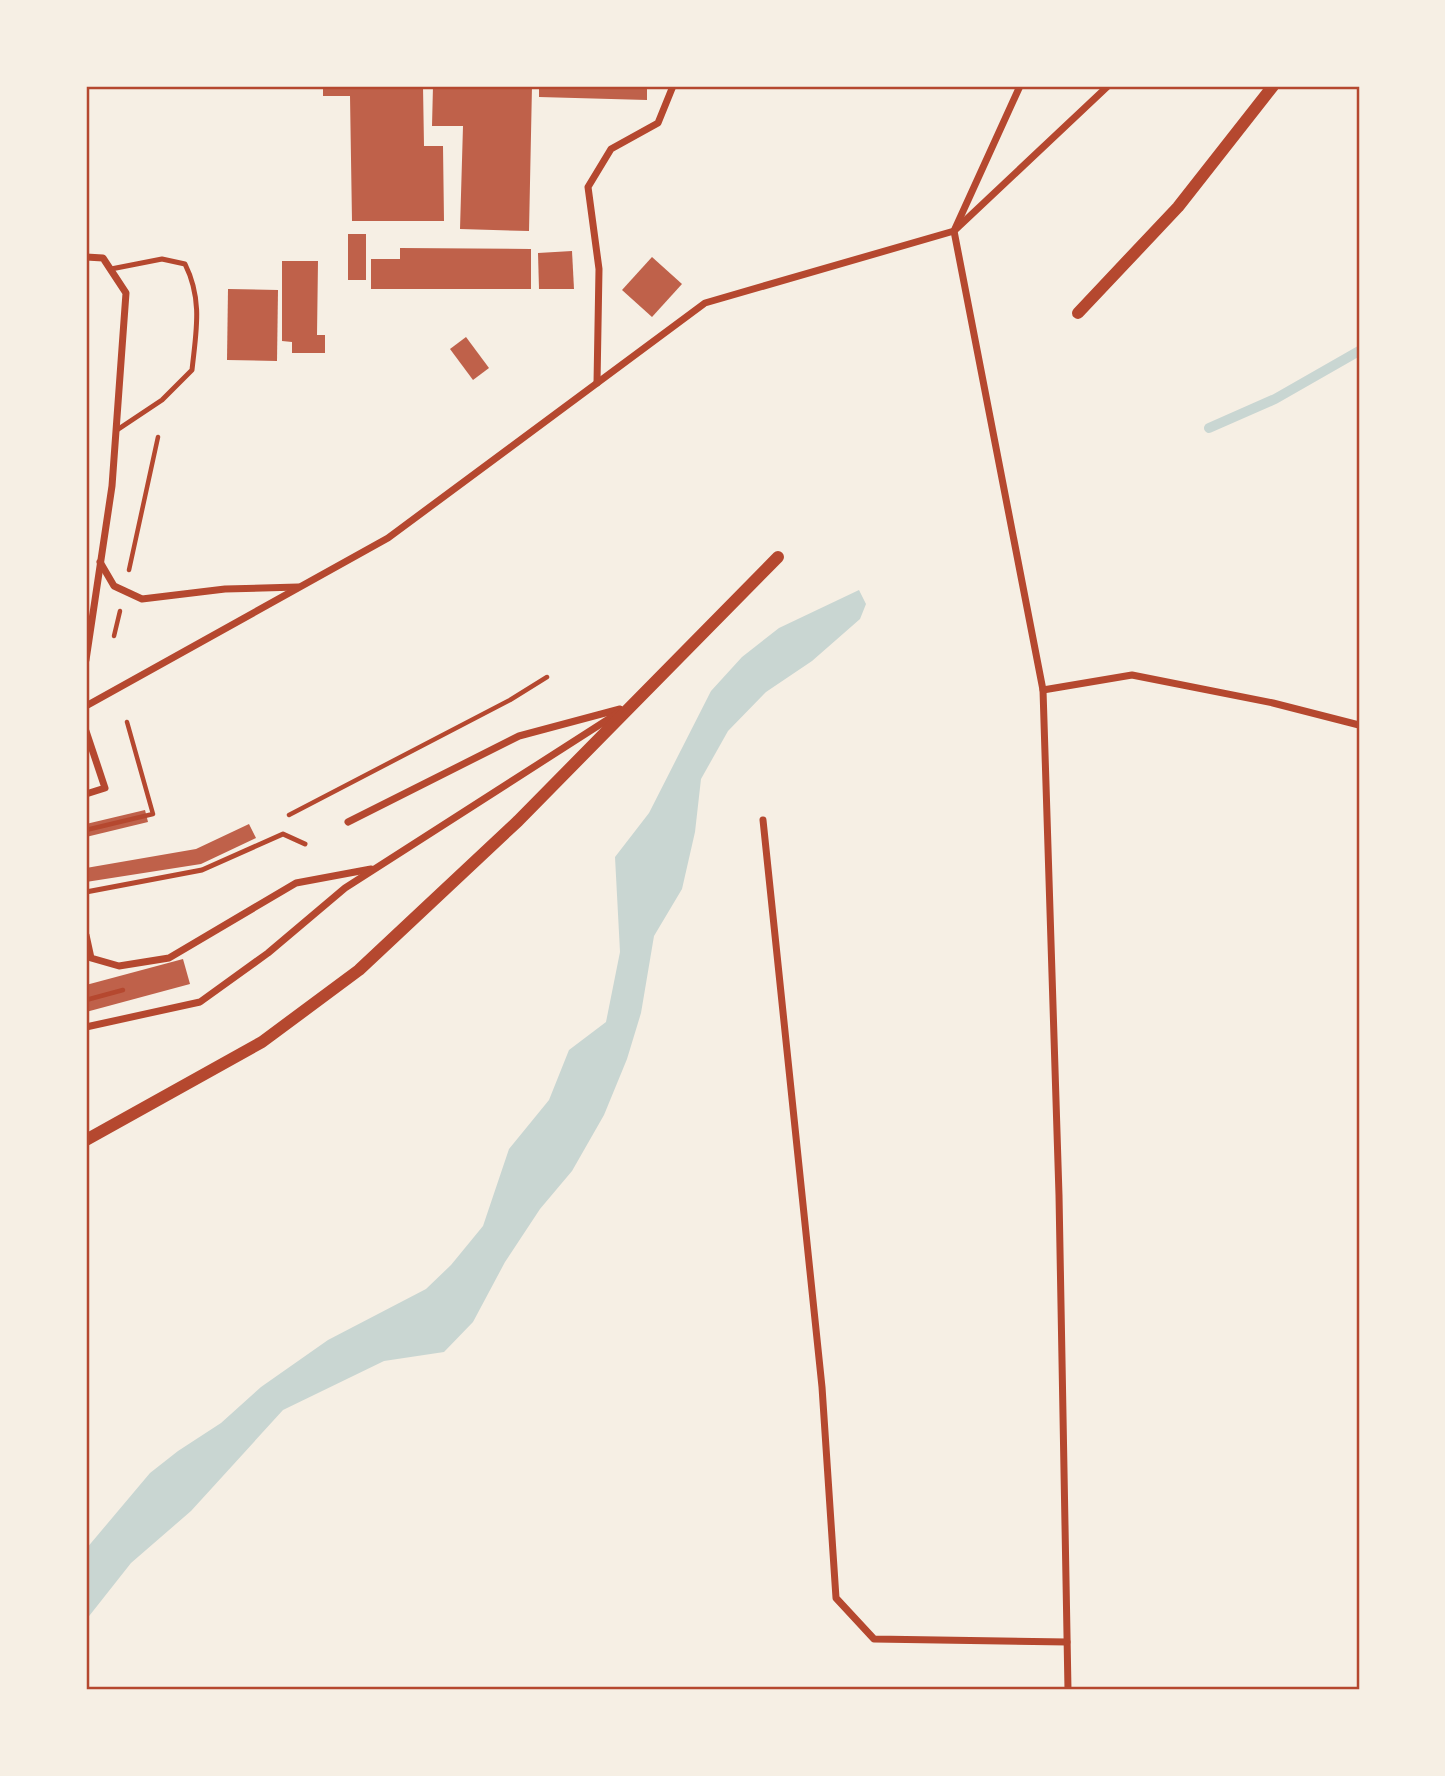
<svg xmlns="http://www.w3.org/2000/svg" width="1445" height="1776" font-family="Inter,sans-serif">
<style>
.water{fill:#c9d6d2}
.lines{fill:none;stroke-linecap:round;stroke-linejoin:round}
.stream{stroke:#c9d6d2;stroke-width:10}
.building{fill:#bf614a}
.path{stroke:#b5482f;stroke-width:4.5}
.service{stroke:#b5482f;stroke-width:5}
.minor{stroke:#b5482f;stroke-width:7}
.tertiary{stroke:#b5482f;stroke-width:12}
.neatline{fill:none;stroke:#b5482f;stroke-width:2.5}
</style>
<rect width="100%" height="100%" fill="#f6efe4"/>
<path class="water" d="M859 590 866 604 860 619 812 661 766 692 728 731 701 779 695 832 682 889 654 936 641 1013 627 1059 604 1115 572 1171 540 1209 505 1262 473 1322 444 1352 384 1361 283 1410 191 1511 131 1563 86 1620V1549L150 1473 178 1451 221 1423 261 1387 328 1340 426 1289 451 1265 483 1226 509 1149 549 1100 569 1050 606 1022 620 952 615 857 649 813 711 691 742 657 779 628Z"/>
<g class="lines">
<path class="stream" d="M1209 428 1275 399 1359 351"/>
</g>
<g class="building">
<path d="M323 86H423L424 146H443L444 221H352L350 96H323Z"/>
<path d="M433 86H532L529 231 460 229 463 126H432Z"/>
<path d="M539 86H647V100L539 97Z"/>
<rect x="348" y="234" width="18" height="46"/>
<path d="M400 248 531 249V289H371V259H400Z"/>
<path d="M572 251 574 289H539L538 253Z"/>
<path d="M652 257 682 284 652 317 622 290Z"/>
<path d="M282 261H318L317 335H325V353H292V342L282 341Z"/>
<path d="M228 289 278 290 277 361 227 360Z"/>
<path d="M466 337 489 368 473 380 450 349Z"/>
<path d="M145 810 148 822 86 837V824Z"/>
<path d="M249 824 256 838 201 864 86 882V868L196 849Z"/>
<path d="M183 959 190 984 86 1012V985Z"/>
</g>
<g class="lines">
<g class="path">
<path d="M129 570 158 437"/>
<path d="M114 636 120 611"/>
<path d="M289 815 510 700 547 677"/>
<path d="M86 830 153 814 127 722"/>
<path d="M86 1000 123 990"/>
</g>
<g class="service">
<path d="M111 269 162 259 185 264C203 300 196 332 192 370L162 400 117 430"/>
<path d="M86 892 202 870 283 834 305 844"/>
</g>
<g class="minor">
<path d="M1020 86 954 231 1043 690 1059 1195 1068 1690"/>
<path d="M86 257 103 258 126 293 112 486 86 660"/>
<path d="M597 383 599 269 588 187 611 149 658 123 673 86"/>
<path d="M100 562 114 586 142 599 225 589 298 587"/>
<path d="M1043 690 1132 675 1273 703 1359 725"/>
<path d="M86 706 388 538 705 303 954 231 1108 86"/>
<path d="M86 731 105 788 86 794"/>
<path d="M763 820 822 1387 836 1598 874 1639 1067 1642"/>
<path d="M348 822 519 736 620 709"/>
<path d="M86 935 91 958 119 966 169 958 296 883 371 869"/>
<path d="M86 1027 200 1002 268 953 345 888 618 713"/>
</g>
<g class="tertiary">
<path d="M1078 313 1178 207 1273 86"/>
<path d="M86 1140 262 1042 359 970 518 821 778 557"/>
</g>
</g>
<rect width="1445" height="1776" fill="none" stroke="#f6efe4" stroke-width="175"/>
<rect x="88" y="88" width="1270" height="1600" class="neatline"/>
</svg>
